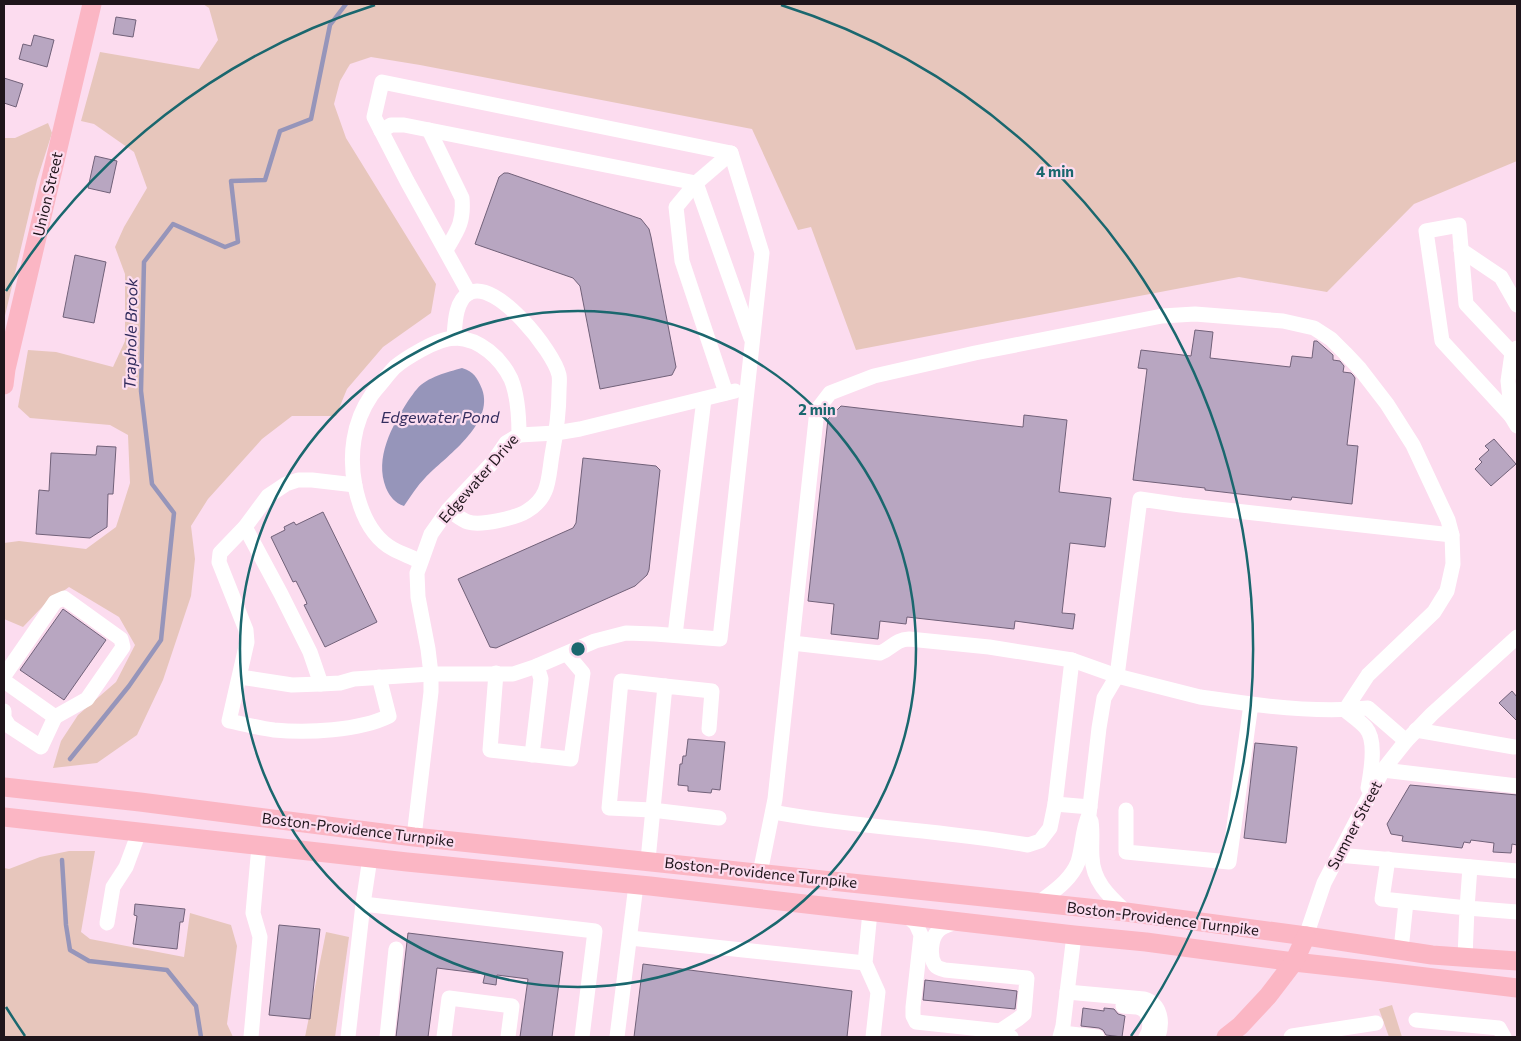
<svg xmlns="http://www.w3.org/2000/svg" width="1521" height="1041" font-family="Commissioner,sans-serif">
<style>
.green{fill:#e7c6bc}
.water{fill:#9695ba}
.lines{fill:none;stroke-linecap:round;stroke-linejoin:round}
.stream{stroke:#9695ba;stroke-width:4.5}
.building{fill:#b8a6c1;stroke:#716179}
.minor{stroke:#fff;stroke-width:15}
.major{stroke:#fbb6c4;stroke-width:19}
.ring{fill:none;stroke:#1a676e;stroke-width:2.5}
.labels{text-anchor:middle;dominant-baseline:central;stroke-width:4.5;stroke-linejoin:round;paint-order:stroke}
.street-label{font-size:15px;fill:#1f151b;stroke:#fcdcef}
.water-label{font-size:16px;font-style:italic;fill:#332d5e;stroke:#fcdcef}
.centre{fill:#1a676e;stroke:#fcdcef;stroke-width:2.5}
.ring-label{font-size:15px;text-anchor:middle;font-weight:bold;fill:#1a676e;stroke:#fcdcef;stroke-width:4.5;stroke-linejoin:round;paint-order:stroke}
</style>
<rect width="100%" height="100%" fill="#fcdcef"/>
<g class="green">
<path d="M203 4H1517V161L1414 204 1327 292 1239 277 856 350 811 227 798 230 752 129 420 65 371 57 350 64 340 81 334 104 346 138 436 284 431 313 383 347 347 389 336 416H292L262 439 208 499 191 526 195 559 191 596 163 680 137 735 97 763 53 768 61 741 78 715 116 682 135 645 119 617 69 587 44 605 23 627 4 619V543L19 541 86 549 116 527 130 483 128 435 110 425 30 418 18 407 28 350 56 352 113 367 125 341V274L115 247 124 227 147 188 134 152 94 124 81 121 100 52 199 69 218 40 209 8Z"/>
<path d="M48 123 52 133 37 180 4 320V138H15Z"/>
<path d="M69 851H95L81 932 90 939 184 957 190 913 231 925 237 946 227 1024 233 1037H4V868L9 869 40 857Z"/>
<path d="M326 932 349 937 335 1037H305Z"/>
<path d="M1392 1005 1402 1037H1389L1379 1009Z"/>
</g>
<path class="water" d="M462 368C474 372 477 377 482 389 495 424 445 457 425 478 417 486 411 496 404 506 395 503 390 497 386 488 374 458 392 426 408 401 411 397 414 392 417 389 427 377 448 372 462 368Z"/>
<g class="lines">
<g class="stream">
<path d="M70 759 129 686 161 640 174 513 152 484 141 391 144 262 173 224 225 247 238 242 231 181 265 180 280 131 311 119 330 25 346 4"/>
<path d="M62 860 66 925 70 950 89 961 167 970 196 1006 201 1037"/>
</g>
</g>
<g class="building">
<path d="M116 17 136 20 133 37 113 34Z"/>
<path d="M34 35 54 40 47 67 19 59 23 44 31 46Z"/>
<path d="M4 78 23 84 16 107 4 103Z"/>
<path d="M95 156 117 161 110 193 88 188Z"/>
<path d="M504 173H508L641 219 649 229 651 237 676 367 672 375 600 389 580 286 573 278 475 244 499 177Z"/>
<path d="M75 255 106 262 94 323 63 317Z"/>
<path d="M1195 330 1213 332 1210 358 1290 367 1292 356 1312 358 1314 341H1317L1333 355V360L1340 361 1344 366 1343 372 1351 373 1353 375 1355 378 1347 445 1358 446 1352 504 1292 497 1291 500 1205 490V488L1133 480 1147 369 1138 368 1141 350 1191 356Z"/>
<path d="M841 406 1023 427 1024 415 1067 420 1059 492 1111 498 1105 547 1070 543 1062 613 1075 614 1073 629 1015 621 1014 629 907 617 906 624 880 621 878 639 831 634 834 604 808 601 828 419Z"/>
<path d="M1494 439 1516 464 1491 486 1475 469 1482 462 1479 459 1489 450 1485 446Z"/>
<path d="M97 446 116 447 113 494H108L107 527 90 538 36 534 39 490 49 491 51 453 96 455Z"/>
<path d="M583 458 656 466 660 470 649 570 647 575 635 586 496 648 490 647 458 579 573 528 576 523Z"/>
<path d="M323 512 377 622 325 647 304 605 307 604 306 601 296 581 293 582 271 537 285 530 284 527 294 522 296 525Z"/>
<path d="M63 609 106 640 64 700 20 670Z"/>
<path d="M1512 691 1517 697V721L1499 703Z"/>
<path d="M688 739 725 742 720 790 712 789 711 793 688 791V786L678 785 680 764H682L683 756H686Z"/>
<path d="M1255 743 1297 747 1286 843 1244 838Z"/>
<path d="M1410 785 1517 795V845L1512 844 1511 853 1493 852 1494 843 1471 840 1470 843 1464 842 1462 848 1402 841 1403 836 1391 834 1387 824Z"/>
<path d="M135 904 185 909 183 922H180L177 949 133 944 137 916 134 915Z"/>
<path d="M279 925 320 929 310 1019 269 1015Z"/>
<path d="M408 933 563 952 552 1037H520L528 979 497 975 496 985 483 983 485 974 437 968 428 1037H396Z"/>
<path d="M643 964 852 991 847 1037H634Z"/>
<path d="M925 980 1017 991 1015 1009 923 1000Z"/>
<path d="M1083 1008 1104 1011V1008L1114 1009 1118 1014 1125 1016 1122 1037 1106 1035 1103 1030 1099 1028 1081 1026Z"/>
</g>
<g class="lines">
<g class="minor">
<path d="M429 130 462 198C464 222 458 230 446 250"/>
<path d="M381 131 391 125H404L696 183 751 338"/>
<path d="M1461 250 1501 277 1517 305"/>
<path d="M1517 348 1512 353 1508 381 1510 399 1511 416 1517 426"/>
<path d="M726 393 682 261 676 207 696 183 731 153"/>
<path d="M1511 416 1442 341 1426 231 1459 225 1466 304 1512 353"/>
<path d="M519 435 556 433 580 429 735 391"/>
<path d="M355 485 312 480H298L286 484 268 496 245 527 220 553 219 562 246 630 247 642 229 721C244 724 259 728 274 730 307 733 359 731 389 716L379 677"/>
<path d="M448 510C454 513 461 520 468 522 481 526 516 518 527 511 550 497 548 479 552 455 556 434 559 412 559 391 559 386 560 380 559 375 554 352 496 278 469 293 455 301 455 324 454 338"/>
<path d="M245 527 281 594 310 652 321 684 340 683 354 679 431 674H513L537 666 595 641 626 633 655 634 720 639 762 253 731 153 382 82 374 117 407 181 469 293"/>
<path d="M675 635 704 399"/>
<path d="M1072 660 1117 676 1200 697 1251 704"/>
<path d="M496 673 490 750 571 759 583 673 567 654"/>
<path d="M4 676 55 602 64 598 121 639 123 647 87 699 55 717 4 681"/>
<path d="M240 677 292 685 321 684"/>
<path d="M665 686 621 681 609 808 652 810 719 818"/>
<path d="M1345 710C1352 716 1360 721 1366 728 1377 741 1371 772 1368 788"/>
<path d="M4 711V718L9 726 41 747 55 717"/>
<path d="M1416 730 1514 747"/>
<path d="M532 755 541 679 537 666"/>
<path d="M1383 770 1517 786"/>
<path d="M1055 804 1090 807"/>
<path d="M1126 810V852L1229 862 1251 704C1290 709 1329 712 1368 708L1406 741"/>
<path d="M773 812C857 828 944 830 1028 845L1040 841 1050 828 1055 804 1072 660 989 647 909 639C894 640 893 648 880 653L792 643"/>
<path d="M1091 821C1093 833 1091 845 1092 857 1093 882 1109 896 1126 912"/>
<path d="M414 837 431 692V674L428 649 418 597 417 573 421 562 431 534 448 510 493 462 506 443 519 435C519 417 518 396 511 379 501 358 480 339 456 338 445 338 430 345 421 350 412 355 403 360 395 367 391 371 387 376 383 381 379 386 374 391 371 396 353 422 349 456 355 486 360 510 371 537 393 549 402 554 412 557 421 562"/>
<path d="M1338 855 1517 871"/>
<path d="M1388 859 1382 899 1467 908 1465 958"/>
<path d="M648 860 665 686 712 691 709 729"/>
<path d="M1470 867 1467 908 1517 912"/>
<path d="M760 873 775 799 817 410 830 393 874 376 975 353 1162 316 1195 314 1283 321 1314 328 1331 339 1345 353 1360 369 1387 404 1413 445 1448 520 1452 535 1453 564 1447 591 1434 612 1368 675 1345 710"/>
<path d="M1040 902C1054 891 1071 880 1078 862 1083 846 1082 830 1089 815L1099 728 1104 698 1117 676 1140 499 1181 505 1452 535"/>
<path d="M363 904 595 931 582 1037"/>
<path d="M870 912 865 963 878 992 873 1037"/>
<path d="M906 915 916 924 921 935 913 1007V1016L916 1022 1000 1031"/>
<path d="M959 921C952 924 943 925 938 931 931 938 929 956 935 965 937 968 941 969 945 970L1027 978 1024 1014 1018 1019 1000 1031 1011 1037"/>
<path d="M107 923 113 887 126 867 139 832"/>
<path d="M1306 936 1324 883 1383 770 1406 741 1432 714 1517 637"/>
<path d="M630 938 865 963"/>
<path d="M1401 950 1406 902"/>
<path d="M1067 992 1144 999C1161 1004 1163 1022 1158 1037"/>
<path d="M1123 1006C1128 1007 1135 1006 1140 1008 1151 1012 1152 1029 1146 1037"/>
<path d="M1416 1020 1499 1028 1504 1037"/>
<path d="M1062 1033 1097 1037"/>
<path d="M251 1037 260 937 253 913 259 846"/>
<path d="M348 1037 363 904 370 858"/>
<path d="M387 1037 396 949"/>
<path d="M444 1037 449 998 512 1006 508 1037"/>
<path d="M617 1037 636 885"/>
<path d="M1060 1037 1063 1026 1074 935"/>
<path d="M1291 1037 1292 1036 1376 1023"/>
</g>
<g class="major">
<path d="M4 385 6 369 92 4"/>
<path d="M4 787 140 802 414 837 1126 912 1306 936 1432 955 1517 961"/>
<path d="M4 817 407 862 650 886 1074 935 1146 942 1294 962 1376 971 1517 988"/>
<path d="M1226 1037 1240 1026 1268 996 1294 962 1306 936"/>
</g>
</g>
<g class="ring">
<circle cx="578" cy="649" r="338"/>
<path d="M25 1036A675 675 0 0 1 6 1007M6 291A675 675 0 0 1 375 5M781 5A675 675 0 0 1 1131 1036"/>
</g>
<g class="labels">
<g class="street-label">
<text transform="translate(47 194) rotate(-77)">Union Street</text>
<text transform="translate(478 478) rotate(-49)">Edgewater Drive</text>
<text transform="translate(1354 825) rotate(-62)">Sumner Street</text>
<text transform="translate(358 829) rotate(7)">Boston-Providence Turnpike</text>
<text transform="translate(761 872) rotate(6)">Boston-Providence Turnpike</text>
<text transform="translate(1163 918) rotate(7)">Boston-Providence Turnpike</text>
</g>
<g class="water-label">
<text transform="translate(130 334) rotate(-89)">Traphole Brook</text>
<text x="440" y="416">Edgewater Pond</text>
</g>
</g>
<circle cx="578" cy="649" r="8" class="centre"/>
<g class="ring-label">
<text x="1055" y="177">4 min</text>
<text x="817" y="415">2 min</text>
</g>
<rect width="1521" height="1041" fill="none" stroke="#1f151b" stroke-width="10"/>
</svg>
